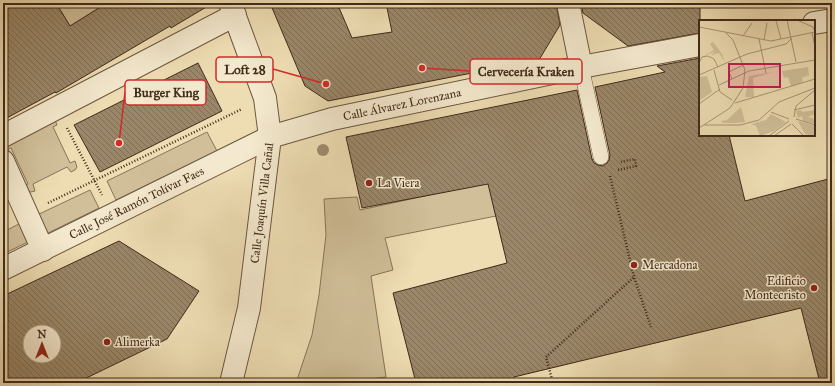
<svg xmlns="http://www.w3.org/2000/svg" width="835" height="386" font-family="'IM FELL Great Primer',serif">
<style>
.green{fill:#d0bf99;stroke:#887459}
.building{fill:url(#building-back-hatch);stroke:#402a19;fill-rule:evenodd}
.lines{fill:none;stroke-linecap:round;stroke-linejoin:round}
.lane-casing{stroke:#6c5740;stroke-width:16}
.street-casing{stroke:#6c5740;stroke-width:24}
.path{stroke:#402a19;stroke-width:2.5;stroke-dasharray:1 2;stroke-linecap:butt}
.lane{stroke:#f4e9ce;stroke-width:15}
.street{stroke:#f4e9ce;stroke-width:22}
.tree{fill:#9e8b6d}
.poi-dot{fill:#8f2418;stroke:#f4e9ce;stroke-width:1.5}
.labels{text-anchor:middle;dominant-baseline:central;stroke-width:3;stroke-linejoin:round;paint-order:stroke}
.street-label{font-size:12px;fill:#402a19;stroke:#f4e9ce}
.poi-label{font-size:12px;fill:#402a19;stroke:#f4e9ce;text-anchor:start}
.inset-road{fill:none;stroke:#a89575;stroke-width:1}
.view{fill:#c2185b;fill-opacity:0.15;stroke:#c2185b;stroke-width:2}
.inset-edge{fill:none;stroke:#402a19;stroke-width:2}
.leader{fill:none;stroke:#d62828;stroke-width:1.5}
.callout-dot{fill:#d62828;stroke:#f4e9ce;stroke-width:1.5}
.callout{fill:#f4e9ce;stroke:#d62828;stroke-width:1.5}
.callout-label{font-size:13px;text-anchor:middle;font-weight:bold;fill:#402a19}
</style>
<defs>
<pattern id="building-back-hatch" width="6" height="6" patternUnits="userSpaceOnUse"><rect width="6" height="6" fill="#9a8769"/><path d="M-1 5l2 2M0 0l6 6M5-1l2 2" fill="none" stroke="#7f6f56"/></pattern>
</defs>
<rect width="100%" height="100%" fill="#eeddb3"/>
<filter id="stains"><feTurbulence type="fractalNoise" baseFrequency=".005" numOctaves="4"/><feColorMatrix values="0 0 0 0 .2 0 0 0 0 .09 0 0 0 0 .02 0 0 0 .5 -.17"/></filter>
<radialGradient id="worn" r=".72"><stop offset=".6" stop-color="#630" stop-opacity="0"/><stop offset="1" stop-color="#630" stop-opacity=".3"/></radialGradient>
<g class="green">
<path d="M56 3H107L70 26Z"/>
<path d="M55 120 57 125 53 127 70 163 75 161 77 167 75 170 71 172 67 167 33 184 35 191 31 192 26 190 24 186 28 184 11 148 6 150 4 145Z"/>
<path d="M207 132 217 151 116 200 107 181Z"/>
<path d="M726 146 735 159 496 216 385 238 393 270 371 276 386 377 370 379V383H296L312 335 319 295 326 235 324 199 357 197 360 210 619 154Z"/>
<path d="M90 190 99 208 46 234 37 215Z"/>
<path d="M19 224 28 242 3 254V232Z"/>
</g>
<g class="building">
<path d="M3 3H56L70 26 107 3H213L171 28 170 26 56 93 55 92 3 120Z"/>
<path d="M270 3H337L352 38 392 32 386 3H556L560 25 539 60 328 101 305 86Z"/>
<path d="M581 3H700V33L628 46 583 13Z"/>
<path d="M700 58V135H729L745 201 832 178V383H820L801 308 514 377 515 383H416L393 293 507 263 488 184 362 208 346 137 577 90 592 159 594 163 598 165 603 166 607 163 609 160 610 155 595 87 665 72 657 66Z"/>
<path d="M198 63 222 111 100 172 74 125Z"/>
<path d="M119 241 199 291 167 339 76 383H3V296ZM30 332H54V356H30Z"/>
</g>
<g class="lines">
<defs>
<path id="lane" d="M581 67 601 157"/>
<g id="street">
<path d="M230 3 265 98 270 137 249 308 231 383"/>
<path d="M568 3 581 67"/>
<path d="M814 23 832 20"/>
<path d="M3 136 235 15"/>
<path d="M3 161 43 250"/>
<path id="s1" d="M3 269 270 137 332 119 581 67 700 45"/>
</g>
</defs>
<use href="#lane" class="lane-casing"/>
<use href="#street" class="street-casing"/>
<g class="path">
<path d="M67 128 102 195"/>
<path d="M618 170 636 166 635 159 621 162"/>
<path d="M610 176 634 277 651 327"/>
<path d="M48 203 242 109"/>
<path d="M377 379 378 383"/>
<path d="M553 383 546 357 634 277"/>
</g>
<use href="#lane" class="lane"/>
<use href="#street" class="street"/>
</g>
<circle class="tree" cx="323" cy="150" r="6"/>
<g class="poi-dot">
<circle cx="369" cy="183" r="4"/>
<circle cx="634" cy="265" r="4"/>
<circle cx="814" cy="288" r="4"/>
<circle cx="107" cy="342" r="4"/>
</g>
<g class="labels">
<g class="street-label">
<text stroke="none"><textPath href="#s1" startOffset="434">Calle Álvarez Lorenzana</textPath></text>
<text transform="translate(262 203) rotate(-83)">Calle Joaquín Villa Cañal</text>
<text stroke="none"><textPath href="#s1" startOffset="149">Calle José Ramón Tolívar Faes</textPath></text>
</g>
<g class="poi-label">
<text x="377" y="183">La Viera</text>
<text x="642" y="265">Mercadona</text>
<text x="806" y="281" text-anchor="end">Edificio<tspan x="806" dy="14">Montecristo</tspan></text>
<text x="115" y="342">Alimerka</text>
</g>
</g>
<g transform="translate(699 20)">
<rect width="116" height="116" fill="#eeddb3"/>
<path d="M109 47 110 55 103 58 104 62 92 66 89 57 85 58 83 51ZM74 52 54 58 55 77H46L50 56ZM8 56 13 72 0 81V57ZM102 90 103 92 116 90V94L108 97 114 98 116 104 104 101 103 96 99 98 97 91ZM72 94 87 102 75 111 61 116 57 106 52 104 67 100ZM99 101 116 106V116L106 114Z" fill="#d0bf99"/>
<path d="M14 22 23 34 26 42 20 33 12 35 17 31 3 37 15 30 11 24ZM42 87 46 102 35 103H24L22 101 28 100Z" fill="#d0bf99"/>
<path class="inset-road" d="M88 0 97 42M98 0 114 7 116 12M77 1 82 19M0 7 72 21 116 12M113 13 116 27M44 16 53 3M60 19 67 53M65 20 68 3M0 43 3 37 9 36 15 39 19 47M15 50 21 72 33 80M0 55 48 34 87 24 93 18M33 59 30 52 44 45M20 65 50 51 116 40M36 83 116 59M0 84 21 69M95 90 116 85M72 92 90 99M95 97 97 86 116 70M97 99 116 105M93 104 105 116M5 105H41L60 100 80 82 116 68M0 108 31 88 44 68 46 50 34 20 27 13M70 116 90 101M75 116 92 104"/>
<path class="view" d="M30 44H81V67H30Z"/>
<rect width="116" height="116" class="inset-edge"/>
</g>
<path class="leader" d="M326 84L273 69M422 68L470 71M119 143L125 92"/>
<g class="callout-dot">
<circle cx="326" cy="84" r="4"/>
<circle cx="422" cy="68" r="4"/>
<circle cx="119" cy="143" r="4"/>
</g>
<g class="callout">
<rect x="216" y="57" width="57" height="25" rx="4"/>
<rect x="470" y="59" width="112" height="25" rx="4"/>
<rect x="125" y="80" width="81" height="25" rx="4"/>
</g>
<g class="callout-label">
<text x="245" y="74">Loft 28</text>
<text x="526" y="76">Cervecería Kraken</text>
<text x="166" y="97">Burger King</text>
</g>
<rect width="835" height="386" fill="none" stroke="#eeddb3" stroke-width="16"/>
<rect x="4" y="4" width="827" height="378" fill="none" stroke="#402a19" stroke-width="2"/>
<rect x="8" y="8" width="819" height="370" fill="none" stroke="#402a19"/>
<g transform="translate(42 344)"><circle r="19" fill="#f4e9ce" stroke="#ac9d86"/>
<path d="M0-3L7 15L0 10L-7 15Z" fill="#8f2418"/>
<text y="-6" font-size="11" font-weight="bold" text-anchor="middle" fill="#402a19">N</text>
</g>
<rect width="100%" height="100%" filter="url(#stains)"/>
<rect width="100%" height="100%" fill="url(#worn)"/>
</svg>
